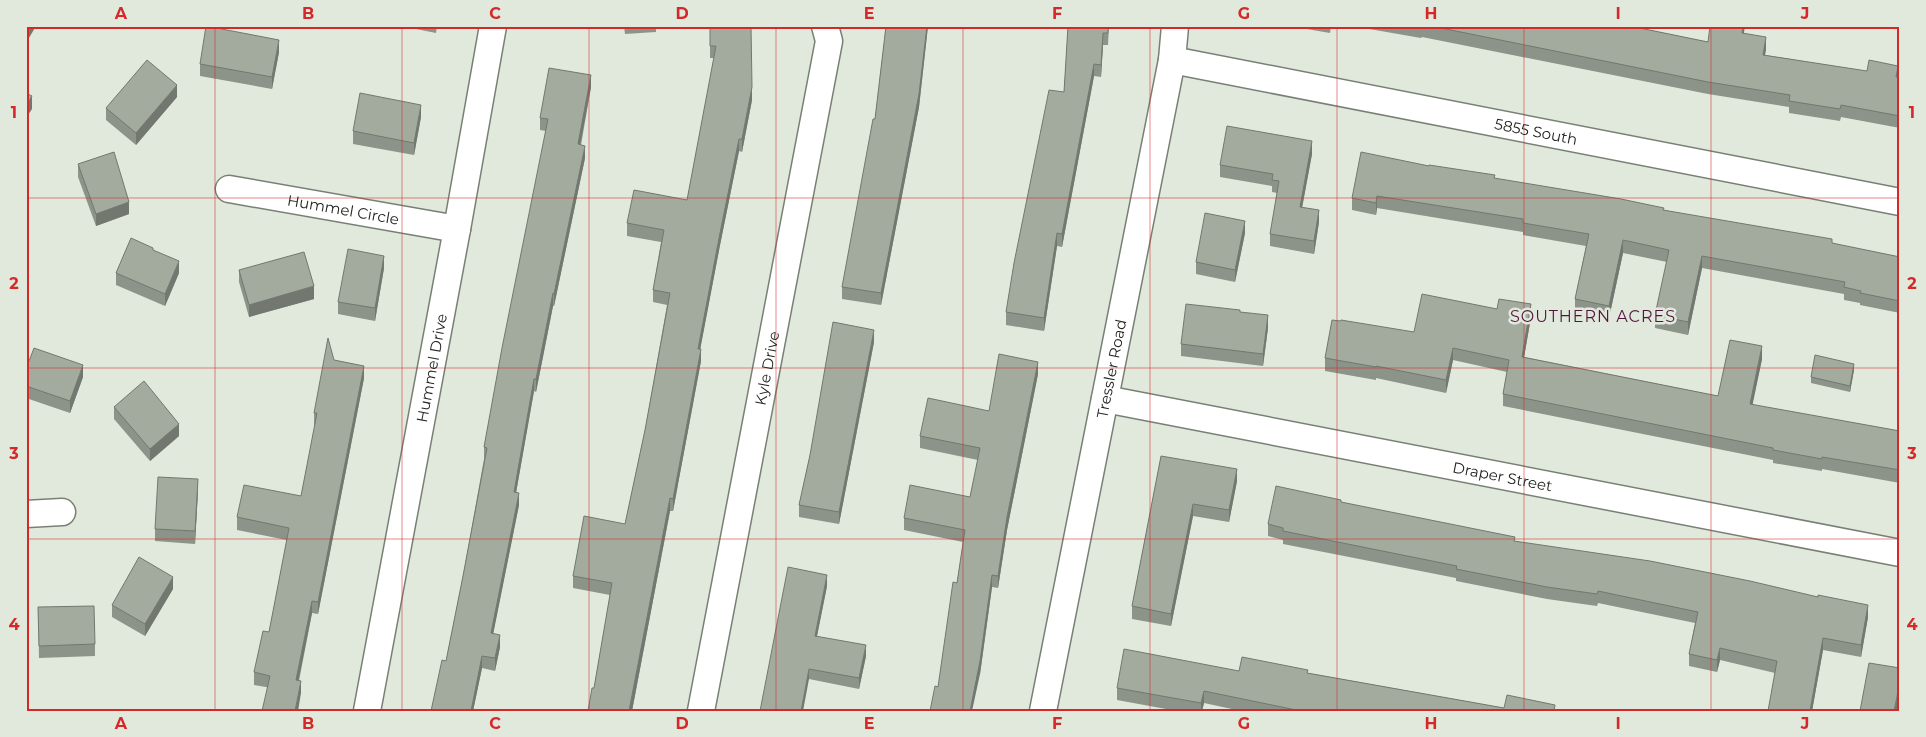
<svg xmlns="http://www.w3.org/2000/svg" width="1926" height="737" font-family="Montserrat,sans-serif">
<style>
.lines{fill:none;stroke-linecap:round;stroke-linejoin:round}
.minor-casing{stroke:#788074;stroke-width:29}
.minor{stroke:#fff;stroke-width:26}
.wall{fill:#8c9388}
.shaded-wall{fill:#72786f}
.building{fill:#a3ab9e;stroke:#72786f}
.grid{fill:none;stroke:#d62828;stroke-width:1;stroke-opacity:0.55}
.labels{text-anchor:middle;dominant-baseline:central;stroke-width:5;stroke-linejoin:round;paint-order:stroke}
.street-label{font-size:15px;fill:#222520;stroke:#e0e9dc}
.neighbourhood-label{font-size:16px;letter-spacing:1px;fill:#52163c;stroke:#e0e9dc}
.neatline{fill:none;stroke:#d62828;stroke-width:2}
.grid-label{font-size:16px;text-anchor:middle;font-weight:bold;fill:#d62828}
</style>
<rect width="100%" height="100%" fill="#e0e9dc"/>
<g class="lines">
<defs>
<g id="minor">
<path id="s1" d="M1172 60 1900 202"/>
<path id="s2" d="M229 189 457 229"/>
<path id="s3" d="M1105 399 1900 553"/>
<path d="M26 514 62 512"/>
<path id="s4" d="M367 711 457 229 493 26"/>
<path id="s5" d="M701 711 829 41 825 26"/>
<path id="s6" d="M1043 711 1172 60 1175 26"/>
</g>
</defs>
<use href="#minor" class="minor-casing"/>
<use href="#minor" class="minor"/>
</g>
<g class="wall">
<path d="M401 26H437L436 33Z"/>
<path d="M624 26H656V32L625 34Z"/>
<path d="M710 26 752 100 742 152 739 151 720 245 700 349 701 361 673 511H670L632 711H588L594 688 610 595 573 588V576L625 524 645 430 667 305 653 302V290L661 242 627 236V223L687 200 714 58H710Z"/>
<path d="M886 26H928L919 107 881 305 842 299V287L875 119Z"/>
<path d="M1068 26H1109L1108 45H1103L1101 77 1094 76 1062 247 1057 246 1044 331 1006 325V312L1064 92Z"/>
<path d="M1295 26H1331L1330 33 1295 27Z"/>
<path d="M1352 26H1630L1708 42 1744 33 1766 49 1765 55 1900 77V128L1841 117 1840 121 1789 113V107L1708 94 1422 37 1421 38Z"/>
<path d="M279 52 272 89 200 76V64Z"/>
<path d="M591 87 581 145 585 158 554 306H553L536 392 534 391 516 493 519 505 493 633 500 647 495 671 482 668 473 711H431L446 661 463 576 484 459V447L546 131 540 130V118Z"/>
<path d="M177 97 136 145 106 120V108Z"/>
<path d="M421 117 414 155 353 144V131Z"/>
<path d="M1312 154 1302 207 1319 222 1314 254 1270 246V234L1277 193 1272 192V186L1220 177V165Z"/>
<path d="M78 164 129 214 96 226 78 177Z"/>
<path d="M1429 166 1664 210 1900 257V313L1860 305V303L1844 300V294L1702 268 1688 335 1655 328V315L1667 262 1623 253 1609 318 1575 311V299L1586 246 1523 235V232L1377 208 1376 215 1352 210V198Z"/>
<path d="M1245 233 1235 282 1196 274V262Z"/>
<path d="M153 250 179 273 165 306 116 285V273Z"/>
<path d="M384 268 375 321 338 314V302Z"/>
<path d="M239 270 314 299 249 317 239 282Z"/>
<path d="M1240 312 1268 328 1263 366 1181 356V344Z"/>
<path d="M1531 317 1524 357 1718 396 1762 359 1752 405 1900 431V483L1822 469V471L1773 463V460L1503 406V394L1507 372 1453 360 1446 393 1376 378V380L1325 371V358L1414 332Z"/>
<path d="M874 342 839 524 799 517V505L810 455Z"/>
<path d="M334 360 364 378 318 614 312 613 299 681 301 693 254 685V672L269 632 287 540 237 530V517L301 496 315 425H314V413Z"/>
<path d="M26 369 83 377 70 413 26 398Z"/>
<path d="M1854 370 1850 392 1811 383V377Z"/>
<path d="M1038 374 1007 530 998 588 992 587 980 674 938 687 957 583 963 542 904 530V518L970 497 978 460 920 448V436L989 411Z"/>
<path d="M114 407 179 436 150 461 114 419Z"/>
<path d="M1161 456 1237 481 1229 522 1193 516 1171 626 1132 619V606Z"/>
<path d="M198 491 195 544 155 541V529Z"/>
<path d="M1341 502 1515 541 1868 617 1861 657 1823 650 1812 711H1768L1775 673 1720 660 1717 672 1689 666V654L1695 623 1598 603 1597 606 1547 599 1456 581V578L1283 544V540L1268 536V524Z"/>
<path d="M827 586 817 636 866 656 859 689 809 679 760 711Z"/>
<path d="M173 589 145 636 112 617V605Z"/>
<path d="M38 607 95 644V656L39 658Z"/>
<path d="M1239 671 1308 673 1504 708 1555 711H1241L1204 703 1202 711H1177L1117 700V688Z"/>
</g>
<g class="shaded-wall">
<path d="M29 26H36L26 43V31Z"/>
<path d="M927 26H928L919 107 881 305V293Z"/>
<path d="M1743 26H1745L1742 45V33Z"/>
<path d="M1103 33V45L1101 77V65Z"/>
<path d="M1766 37V49L1763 67V55Z"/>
<path d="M279 40V52L272 89V77Z"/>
<path d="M1094 64V76L1062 247V234Z"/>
<path d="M1898 66V78L1896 77Z"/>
<path d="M591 75V87L578 156V144Z"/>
<path d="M177 85V97L136 145V133Z"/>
<path d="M752 87V100L742 152V139Z"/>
<path d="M32 96V109L26 118V106Z"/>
<path d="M421 105V117L414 155V143Z"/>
<path d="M739 139V151L720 245 698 361V349L720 233Z"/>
<path d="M1312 141V154L1300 219V207Z"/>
<path d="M585 146V158L554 306V294Z"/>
<path d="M1377 196V208L1376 215V203Z"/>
<path d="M129 202V214L96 226V214Z"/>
<path d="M1319 210V222L1314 254V241Z"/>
<path d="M1245 221V233L1235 282V270Z"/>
<path d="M1057 233V246L1044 331V318Z"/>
<path d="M1623 240V253L1609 318V306Z"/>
<path d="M384 256V268L375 321V308Z"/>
<path d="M1702 256V268L1688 335V322Z"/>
<path d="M179 261V273L165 306V294Z"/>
<path d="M314 286V299L249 317V305Z"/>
<path d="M553 293V306L536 392V379Z"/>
<path d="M1531 304V317L1522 369V357Z"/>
<path d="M1268 315V328L1263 366V354Z"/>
<path d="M874 330V342L839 524V512Z"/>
<path d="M1762 346V359L1750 417V404Z"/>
<path d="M1453 348V360L1446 393V380Z"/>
<path d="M701 349V361L673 511V499Z"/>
<path d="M1038 362V374L1007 530 998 588V576L1007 517Z"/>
<path d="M1854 364V370L1850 392V386Z"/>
<path d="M83 365V377L70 413V401Z"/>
<path d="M364 366V378L318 614V602Z"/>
<path d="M534 379V391L514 504V492Z"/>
<path d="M179 424V436L150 461V449Z"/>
<path d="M1237 469V481L1229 522V510Z"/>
<path d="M198 479V491L195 544V531Z"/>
<path d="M519 493V505L491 645V633Z"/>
<path d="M670 498V511L632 711H629Z"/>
<path d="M1193 504V516L1171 626V614Z"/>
<path d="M827 575V586L815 646V636Z"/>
<path d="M992 575V587L980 674 972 711H970Z"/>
<path d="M173 577V589L145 636V624Z"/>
<path d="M312 601V613L296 692V680Z"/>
<path d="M1868 605V617L1861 657V645Z"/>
<path d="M500 635V647L495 671V658Z"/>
<path d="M1823 638V650L1812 711H1810Z"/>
<path d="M866 645V656L859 689V678Z"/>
<path d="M1720 648V660L1717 672V660Z"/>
<path d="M482 656V668L473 711H471Z"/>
<path d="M809 669V679L803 711H801Z"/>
<path d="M301 681V693L298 711H295Z"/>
<path d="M1900 682V694L1897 711H1894Z"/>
<path d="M1204 691V703L1202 711H1201V703Z"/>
</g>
<g class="building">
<path d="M206 26 279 40 272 77 200 64Z"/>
<path d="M710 26H751L752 87 742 139H739L720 233 698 349H701L673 499 670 498 629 711H588L592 688H594L612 583 573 576 584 516 625 524 645 430 670 293 653 290 664 230 627 223 634 190 687 200 716 46H710Z"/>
<path d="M886 26H927L919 94 881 293 842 287 873 119H875Z"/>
<path d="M1068 26H1108V33H1103L1101 65 1094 64 1062 234 1057 233 1044 318 1006 312 1014 263 1049 90 1064 92Z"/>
<path d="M1431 26H1630L1708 42 1710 26H1743L1742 33 1766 37 1763 55 1867 71 1869 60 1898 66 1896 77H1900V116L1841 105 1840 109 1789 101 1790 95 1708 82Z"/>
<path d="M147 60 177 85 136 133 106 108Z"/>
<path d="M549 68 591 75 578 144 585 146 554 294 553 293 536 379H534L514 492 519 493 491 633 500 635 495 658 482 656 471 711H431L442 660 446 661 463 576 487 448 484 447 502 348 548 119 540 118Z"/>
<path d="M26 93 32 96 26 106Z"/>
<path d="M360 93 421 105 414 143 353 131Z"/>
<path d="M1227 126 1312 141 1300 207 1319 210 1314 241 1270 234 1279 181 1272 180 1273 174 1220 165Z"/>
<path d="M114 152 129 202 96 214 78 164Z"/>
<path d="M1361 152 1429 166V165L1495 175 1494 178 1621 199 1664 208 1663 210 1832 239V243L1900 257V301L1860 293 1861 291 1844 287 1845 282 1702 256 1688 322 1655 315 1669 250 1623 240 1609 306 1575 299 1589 234 1523 223V219L1377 196 1376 203 1352 198Z"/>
<path d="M1205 213 1245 221 1235 270 1196 262Z"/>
<path d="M131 238 153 248V250L179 261 165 294 116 273Z"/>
<path d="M348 249 384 256 375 308 338 302Z"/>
<path d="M304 252 314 286 249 305 239 270Z"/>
<path d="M1422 294 1497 309 1499 299 1531 304 1522 357 1718 396 1730 340 1762 346 1750 404 1900 431V470L1822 457V459L1773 450V448L1503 394 1509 360 1453 348 1446 380 1376 366V367L1325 358 1332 320 1340 321 1341 320 1414 332Z"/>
<path d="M1186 304 1240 310V312L1268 315 1263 354 1181 344Z"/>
<path d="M833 322 874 330 839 512 799 505 810 455Z"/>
<path d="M328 338 334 360 364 366 318 602 312 601 296 680 301 681 295 711H262L270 676 254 672 263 631 269 632 289 528 237 517 244 485 301 496 317 413H314Z"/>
<path d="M34 348 83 365 70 401 26 386V369Z"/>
<path d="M999 354 1038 362 1007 517 998 576 992 575 980 661 970 711H930L935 686 938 687 953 582 957 583 965 530 904 518 910 485 970 497 980 448 920 436 928 398 989 411Z"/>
<path d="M1815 355 1854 364 1850 386 1811 377Z"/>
<path d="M144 381 179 424 150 449 114 407Z"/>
<path d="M1161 456 1237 469 1229 510 1193 504 1171 614 1132 606Z"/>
<path d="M158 477 198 479 195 531 155 529Z"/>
<path d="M1276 486 1341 500V502L1515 537 1514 541 1650 561 1750 581 1818 597V595L1868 605 1861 645 1823 638 1810 711H1768L1777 661 1720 648 1717 660 1689 654 1698 612 1598 591 1597 594 1547 587 1456 569 1457 566 1283 531V528L1268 524Z"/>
<path d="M139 557 173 577 145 624 112 605Z"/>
<path d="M788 567 827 575 815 636 866 645 859 678 809 669 801 711H760Z"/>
<path d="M94 606 95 644 39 646 38 607Z"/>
<path d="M1124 649 1239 671 1242 657 1308 670 1307 673 1504 708 1507 695 1555 705 1554 711H1301L1204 691 1201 703 1117 688Z"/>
<path d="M1869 663 1900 668V682L1894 711H1860Z"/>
</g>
<path class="grid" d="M215 26V711M402 26V711M589 26V711M776 26V711M963 26V711M1150 26V711M1337 26V711M1524 26V711M1711 26V711M26 198H1900M26 368H1900M26 539H1900"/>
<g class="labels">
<g class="street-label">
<text stroke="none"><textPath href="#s1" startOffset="371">5855 South</textPath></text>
<text stroke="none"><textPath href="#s2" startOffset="116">Hummel Circle</textPath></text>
<text stroke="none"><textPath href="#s5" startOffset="349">Kyle Drive</textPath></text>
<text stroke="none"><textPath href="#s4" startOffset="349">Hummel Drive</textPath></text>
<text stroke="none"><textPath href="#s6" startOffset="349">Tressler Road</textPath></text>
<text stroke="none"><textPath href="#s3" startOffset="405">Draper Street</textPath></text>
</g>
<g class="neighbourhood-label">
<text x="1593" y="316">SOUTHERN ACRES</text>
</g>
</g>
<rect width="1926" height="737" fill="none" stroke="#e0e9dc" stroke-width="55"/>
<rect x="28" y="28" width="1870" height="682" class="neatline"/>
<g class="grid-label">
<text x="121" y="19">A</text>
<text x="308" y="19">B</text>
<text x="495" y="19">C</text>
<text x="682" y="19">D</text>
<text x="869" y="19">E</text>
<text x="1057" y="19">F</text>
<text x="1244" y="19">G</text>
<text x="1431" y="19">H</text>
<text x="1618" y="19">I</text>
<text x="1805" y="19">J</text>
<text x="14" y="118">1</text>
<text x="1912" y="118">1</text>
<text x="14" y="289">2</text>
<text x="1912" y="289">2</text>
<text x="14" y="459">3</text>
<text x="1912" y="459">3</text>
<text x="14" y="630">4</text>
<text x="1912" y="630">4</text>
<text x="121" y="729">A</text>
<text x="308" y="729">B</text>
<text x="495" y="729">C</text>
<text x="682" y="729">D</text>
<text x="869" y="729">E</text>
<text x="1057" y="729">F</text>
<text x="1244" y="729">G</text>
<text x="1431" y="729">H</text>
<text x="1618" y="729">I</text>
<text x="1805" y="729">J</text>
</g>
</svg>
